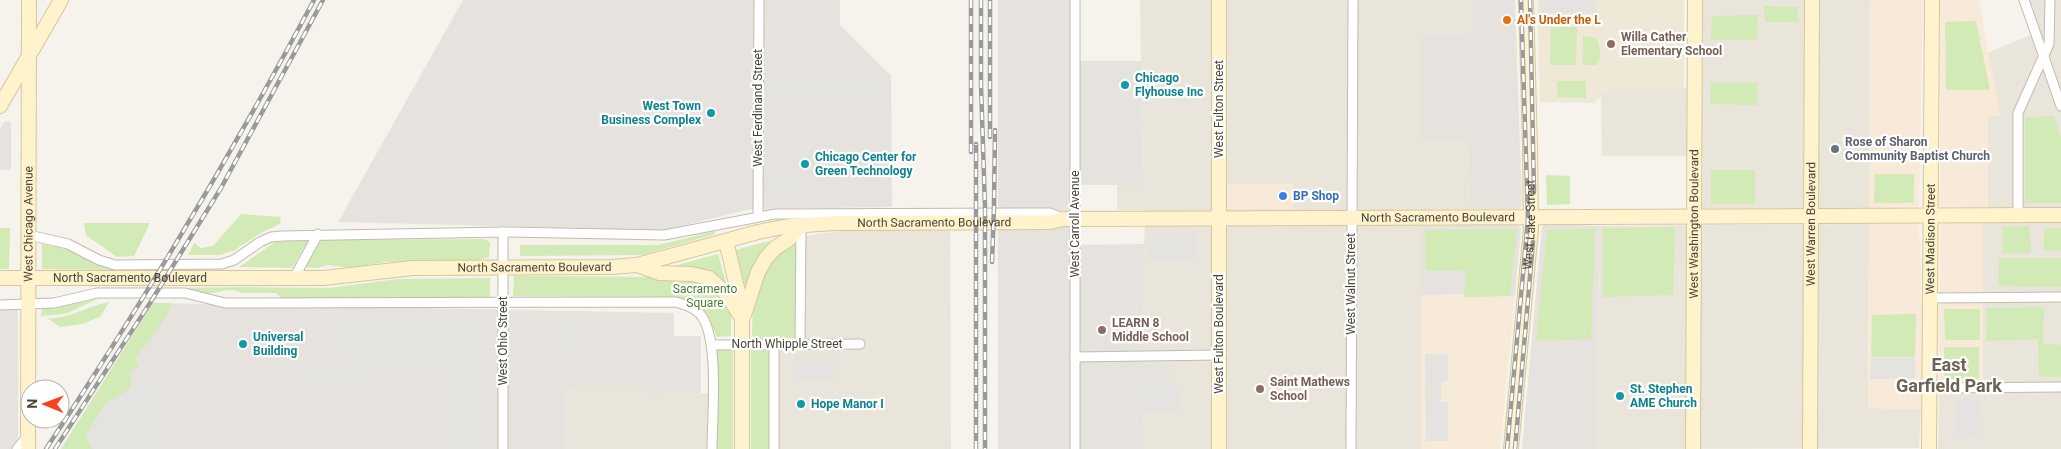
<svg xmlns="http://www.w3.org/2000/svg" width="2061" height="449" font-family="Roboto,sans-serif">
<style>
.residential{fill:#eae5da}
.commercial{fill:#f7ead8}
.industrial{fill:#e6e2dd}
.education{fill:#efe8d6}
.green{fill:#d2eab5}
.parking{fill:#e5e3e0}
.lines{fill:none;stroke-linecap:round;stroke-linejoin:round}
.street-casing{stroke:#c2bbae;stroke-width:11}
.secondary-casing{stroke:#d6c79b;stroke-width:16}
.street{stroke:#fff;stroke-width:9}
.secondary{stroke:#fff3cd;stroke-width:14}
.rail-casing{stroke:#9a9a9a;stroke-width:4.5}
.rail{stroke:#fff;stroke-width:2.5;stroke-dasharray:8;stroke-linecap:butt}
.food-dot{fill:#e8710a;stroke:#fff;stroke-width:2}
.education-dot{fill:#8d6e63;stroke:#fff;stroke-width:2}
.culture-dot{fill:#0f9aa8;stroke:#fff;stroke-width:2}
.worship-dot{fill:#6b7280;stroke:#fff;stroke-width:2}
.shop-dot{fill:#3f7fe0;stroke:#fff;stroke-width:2}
.labels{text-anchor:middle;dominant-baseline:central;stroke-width:4.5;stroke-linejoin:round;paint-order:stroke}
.food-label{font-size:12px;font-weight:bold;fill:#c56008;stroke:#fff;text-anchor:start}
.education-label{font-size:12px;font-weight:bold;fill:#785e54;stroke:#fff;text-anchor:start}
.culture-label{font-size:12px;font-weight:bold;fill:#0d838f;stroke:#fff;text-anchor:start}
.street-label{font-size:12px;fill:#4b4439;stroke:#fff}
.worship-label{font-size:12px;font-weight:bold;fill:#5b616d;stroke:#fff;text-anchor:start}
.shop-label{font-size:12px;font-weight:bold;fill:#366cbe;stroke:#fff;text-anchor:start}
.park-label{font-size:12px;fill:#4a7f2a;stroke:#fff}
.district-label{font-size:18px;font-weight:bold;fill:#6e6250;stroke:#fff}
</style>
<rect width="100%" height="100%" fill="#f6f3ec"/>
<g class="residential">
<path d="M1140 0H1473V33L1421 34V140H1468L1470 207V209L1421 210V449H1143L1144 244 1146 210H1117V185L1143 184Z"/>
<path d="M1699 0H1870L1869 208H1702L1703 156H1602L1601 96 1610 88H1699Z"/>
<path d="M2019 0H2061V449H1938L1939 394 1942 393 1980 392V388L1983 387V215H1988V116H1999L1987 53 2031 35Z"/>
<path d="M1869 224 1868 408 1921 409 1919 448 1596 449 1599 226Z"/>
<path d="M950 227 951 449H776V347L801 348 805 236 841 231Z"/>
<path d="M650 386V394L708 393V449H565L566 387Z"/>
</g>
<g class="commercial">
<path d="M1870 0H1923L1919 206 1917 207 1869 208Z"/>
<path d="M1940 0H1979L2000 116H1988V207H1943L1940 205Z"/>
<path d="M1225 184H1293V209H1226L1225 208Z"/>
<path d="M1983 223V293L1940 292V226L1942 224Z"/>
<path d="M1869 224H1917L1919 227 1922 307 1921 409 1868 408Z"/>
<path d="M1463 294 1464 297 1515 296 1500 449H1421V295Z"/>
<path d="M1942 303H1983V382L1939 383 1938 308Z"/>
</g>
<g class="industrial">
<path d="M463 0H840V25L891 76 892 207 751 209 664 230 338 222Z"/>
<path d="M998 0H1070L1071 61H1141L1143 185H1073L1072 245 1144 244 1143 449H998Z"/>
<path d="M1473 0H1515L1522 206 1519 209H1470L1468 140H1421V34L1472 33Z"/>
<path d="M1517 224 1521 228 1515 296 1464 297 1463 294 1421 295V226Z"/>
<path d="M1545 224 1599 226 1596 449H1522L1542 227Z"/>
<path d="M153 303 674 313V336H701V393L650 394V386L566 387 565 449H61Z"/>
<rect x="0" y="309" width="18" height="140"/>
</g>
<path class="education" d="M1537 0H1684V88H1610L1594 103 1540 102Z"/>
<g class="green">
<path d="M1764 6 1798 7V22H1765Z"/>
<path d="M1758 15 1757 40H1711L1712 16Z"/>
<path d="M1976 21 1990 90H1946L1945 22Z"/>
<path d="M1551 27H1577L1576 65H1550Z"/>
<path d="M1583 36 1596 38C1601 46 1602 58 1596 65H1582Z"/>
<path d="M1557 81H1586V98L1557 97Z"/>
<path d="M1711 83H1757V105L1710 104Z"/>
<path d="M2054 116 2061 137V203H2025V117Z"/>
<rect x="1711" y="170" width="44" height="34"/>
<path d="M1875 174H1914V203H1874Z"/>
<path d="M1546 175 1570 176V204L1547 205Z"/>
<path d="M241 214 281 217 280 224 261 233 233 251 219 255H188L194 243 201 248 213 246Z"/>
<path d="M84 223H150L134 256 117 257 86 235Z"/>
<path d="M2029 226 2031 253H2003V227Z"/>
<path d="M1675 227 1673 295 1603 297V228Z"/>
<path d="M0 228H10L9 269H0Z"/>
<path d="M2045 228H2061V251H2043Z"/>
<path d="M1517 229 1510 296 1464 297 1466 270 1426 271 1425 230Z"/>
<path d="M1595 229 1591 339 1536 341 1547 230Z"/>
<path d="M715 231V234L642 255 520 256V245H659Z"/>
<path d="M309 239 292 268 239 267 275 242Z"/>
<path d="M484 239 490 242 489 257 478 260 385 262 352 268 328 265 318 268 303 267 322 240Z"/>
<path d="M778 239 747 294 735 250Z"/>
<path d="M797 243 796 338 758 339 752 336C752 300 757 257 797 243Z"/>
<path d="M42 244 67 249 96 264 114 270 42 269Z"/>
<path d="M718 254 728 290 659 270Z"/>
<path d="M1999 258H2061V287L1998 286Z"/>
<path d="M514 276 665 277 713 285 731 313V336L717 337C707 311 704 310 680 297L513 296Z"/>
<path d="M490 278V299H282L276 293H241C232 286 220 293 210 293L209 296 183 288 243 287 329 288 398 279Z"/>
<path d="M100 298 65 314 41 316 42 309Z"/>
<path d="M109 302 100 317 82 324 60 327 47 318C70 319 87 306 109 302Z"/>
<path d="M153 303H172L166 317 135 359 139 367 131 371V388L104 405 86 436 93 449H61Z"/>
<path d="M2044 307 2043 344 2061 345V377H2039L2038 339 1986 341 1987 308Z"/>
<path d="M1944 309H1980V340H1945Z"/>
<path d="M1916 314 1915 357H1871L1872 315Z"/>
<rect x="1944" y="347" width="35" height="32"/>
<path d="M733 349V449H715V350Z"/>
<path d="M770 350V449H751V351Z"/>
</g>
<g class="parking">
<path d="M1493 0H1515V15H1503V18H1493Z"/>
<path d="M1540 0H1596L1597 13H1540Z"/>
<path d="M883 72V94H838V112H824V100H831V95L768 96V73Z"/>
<path d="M5 121 11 122V170H0V129Z"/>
<rect x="768" y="179" width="39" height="16"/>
<path d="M1196 232 1197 236V258L1194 260 1153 261 1147 256 1151 240H1149V233Z"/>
<path d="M488 318V449H448L446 363 375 364V383H320V387H303L302 365 355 364V353H341V319Z"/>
<rect x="555" y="322" width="18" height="30"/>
<path d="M1425 354H1448V381L1441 382V402H1448V441H1426Z"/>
<path d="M1871 358H1915V379H1870Z"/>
<path d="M794 359H838V373H834V380L794 379Z"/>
<path d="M1142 364H1169V385H1179V412H1142V405L1136 404V392H1142Z"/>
<path d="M168 376 169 449H93L86 436 104 405 149 377Z"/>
<path d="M1979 398 1978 437 1955 438 1956 399Z"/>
</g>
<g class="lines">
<defs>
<g id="street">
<path d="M2024 0 2061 106"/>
<path d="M2018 215V113L2049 44 2050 0"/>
<path d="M758 216 759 0"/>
<path d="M29 235 68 244 99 260 115 265 222 264 234 260 260 242 271 237 283 236 503 232 664 235 775 214 1050 213 1064 219"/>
<path d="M294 278 318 234"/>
<path d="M1930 298 2061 297"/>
<path d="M0 305 54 303 97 293H185L225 303 676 302C685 305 694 307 700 314 720 336 712 418 712 449"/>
<path d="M800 344 801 224"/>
<path d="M713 345 860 344"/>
<path d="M1075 357 1219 355"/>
<path d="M1930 388 2061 387"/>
<path d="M17 449 28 436"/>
<path d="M503 449V232"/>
<path d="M774 449V344"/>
<path d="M1075 449V0"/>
<path d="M1351 449 1353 0"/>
</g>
<g id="secondary">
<path d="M0 106 61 0"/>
<path d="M726 241 740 300 742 320V449"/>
<path d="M637 265 659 273 691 274 709 278 727 294 739 314"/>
<path id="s1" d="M0 278H323L413 268 611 267 637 265 758 232 789 226 835 223 1050 222 1064 219 2061 215"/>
<path d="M744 315 758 272 766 258 775 248 789 239 801 225"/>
<path id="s2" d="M28 449 29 0"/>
<path d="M1219 449V0"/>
<path id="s3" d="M1511 449 1531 228 1530 147 1526 0"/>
<path id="s4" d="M1693 449 1695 0"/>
<path id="s5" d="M1810 449 1812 0"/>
<path id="s6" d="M1929 449 1932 0"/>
</g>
</defs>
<use href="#street" class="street-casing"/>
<use href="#secondary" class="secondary-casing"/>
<use href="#street" class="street"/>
<use href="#secondary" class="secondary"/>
<defs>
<g id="rail">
<path d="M981 0V85L985 207V449"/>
<path d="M1530 0 1534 192"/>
<path d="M990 137V0"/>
<path d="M971 152V0"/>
<path d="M992 262 994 207 995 130"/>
<path d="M46 449C142 304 232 154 314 0"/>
<path d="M55 449 150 303 221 188 323 0"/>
<path d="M976 449V144"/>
<path d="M1507 449 1528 219 1521 0"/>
<path d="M1515 449 1533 242"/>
</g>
</defs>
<use href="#rail" class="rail-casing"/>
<use href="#rail" class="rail"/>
</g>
<circle class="food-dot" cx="1507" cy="20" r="5"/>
<g class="education-dot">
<circle cx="1611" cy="44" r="5"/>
<circle cx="1102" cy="330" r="5"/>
<circle cx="1260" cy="389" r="5"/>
</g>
<g class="culture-dot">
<circle cx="1125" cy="85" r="5"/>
<circle cx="711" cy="113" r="5"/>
<circle cx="805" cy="164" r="5"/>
<circle cx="243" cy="344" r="5"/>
<circle cx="1620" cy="396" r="5"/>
<circle cx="801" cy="404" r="5"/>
</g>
<circle class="worship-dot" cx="1835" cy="149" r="5"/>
<circle class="shop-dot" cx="1283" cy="196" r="5"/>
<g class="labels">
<g class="food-label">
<text x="1517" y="20">Al's Under the L</text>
</g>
<g class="education-label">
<text x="1621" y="37">Willa Cather<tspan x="1621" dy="14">Elementary School</tspan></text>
<text x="1112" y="323">LEARN 8<tspan x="1112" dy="14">Middle School</tspan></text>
<text x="1270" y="382">Saint Mathews<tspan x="1270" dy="14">School</tspan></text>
</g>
<g class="culture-label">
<text x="1135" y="78">Chicago<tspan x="1135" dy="14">Flyhouse Inc</tspan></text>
<text x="701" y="106" text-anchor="end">West Town<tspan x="701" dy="14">Business Complex</tspan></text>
<text x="815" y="157">Chicago Center for<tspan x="815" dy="14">Green Technology</tspan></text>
<text x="253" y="337">Universal<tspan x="253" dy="14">Building</tspan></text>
<text x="1630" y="389">St. Stephen<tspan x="1630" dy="14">AME Church</tspan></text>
<text x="811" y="404">Hope Manor I</text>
</g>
<g class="street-label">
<text transform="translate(758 108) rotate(-90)">West Ferdinand Street</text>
<text transform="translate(1219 109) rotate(-90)">West Fulton Street</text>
<text stroke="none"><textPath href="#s1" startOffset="1444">North Sacramento Boulevard</textPath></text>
<text stroke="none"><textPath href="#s1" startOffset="940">North Sacramento Boulevard</textPath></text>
<text transform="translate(1075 224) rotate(-90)">West Carroll Avenue</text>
<text stroke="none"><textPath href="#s2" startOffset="225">West Chicago Avenue</textPath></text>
<text stroke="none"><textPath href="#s3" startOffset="225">West Lake Street</textPath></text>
<text stroke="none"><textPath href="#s4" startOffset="225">West Washington Boulevard</textPath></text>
<text stroke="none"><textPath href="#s5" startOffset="225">West Warren Boulevard</textPath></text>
<text stroke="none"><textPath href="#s6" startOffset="210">West Madison Street</textPath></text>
<text stroke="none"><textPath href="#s1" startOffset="535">North Sacramento Boulevard</textPath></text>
<text stroke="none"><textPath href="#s1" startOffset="130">North Sacramento Boulevard</textPath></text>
<text transform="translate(1351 284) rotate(-90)">West Walnut Street</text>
<text transform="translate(1219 334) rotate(-90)">West Fulton Boulevard</text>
<text transform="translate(503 341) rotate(-90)">West Ohio Street</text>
<text x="787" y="344">North Whipple Street</text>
</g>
<g class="worship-label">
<text x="1845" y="142">Rose of Sharon<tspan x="1845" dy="14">Community Baptist Church</tspan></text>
</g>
<g class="shop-label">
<text x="1293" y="196">BP Shop</text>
</g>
<g class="park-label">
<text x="705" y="289">Sacramento<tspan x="705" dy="14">Square</tspan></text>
</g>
<g class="district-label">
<text x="1949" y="364">East<tspan x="1949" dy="21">Garfield Park</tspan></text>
</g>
</g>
<g transform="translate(45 404) rotate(271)"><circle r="24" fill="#ffffff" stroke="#b7b4b0"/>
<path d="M0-4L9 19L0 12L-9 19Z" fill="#fc3f1d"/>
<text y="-8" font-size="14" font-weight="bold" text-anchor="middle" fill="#4b4439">N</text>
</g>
</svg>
